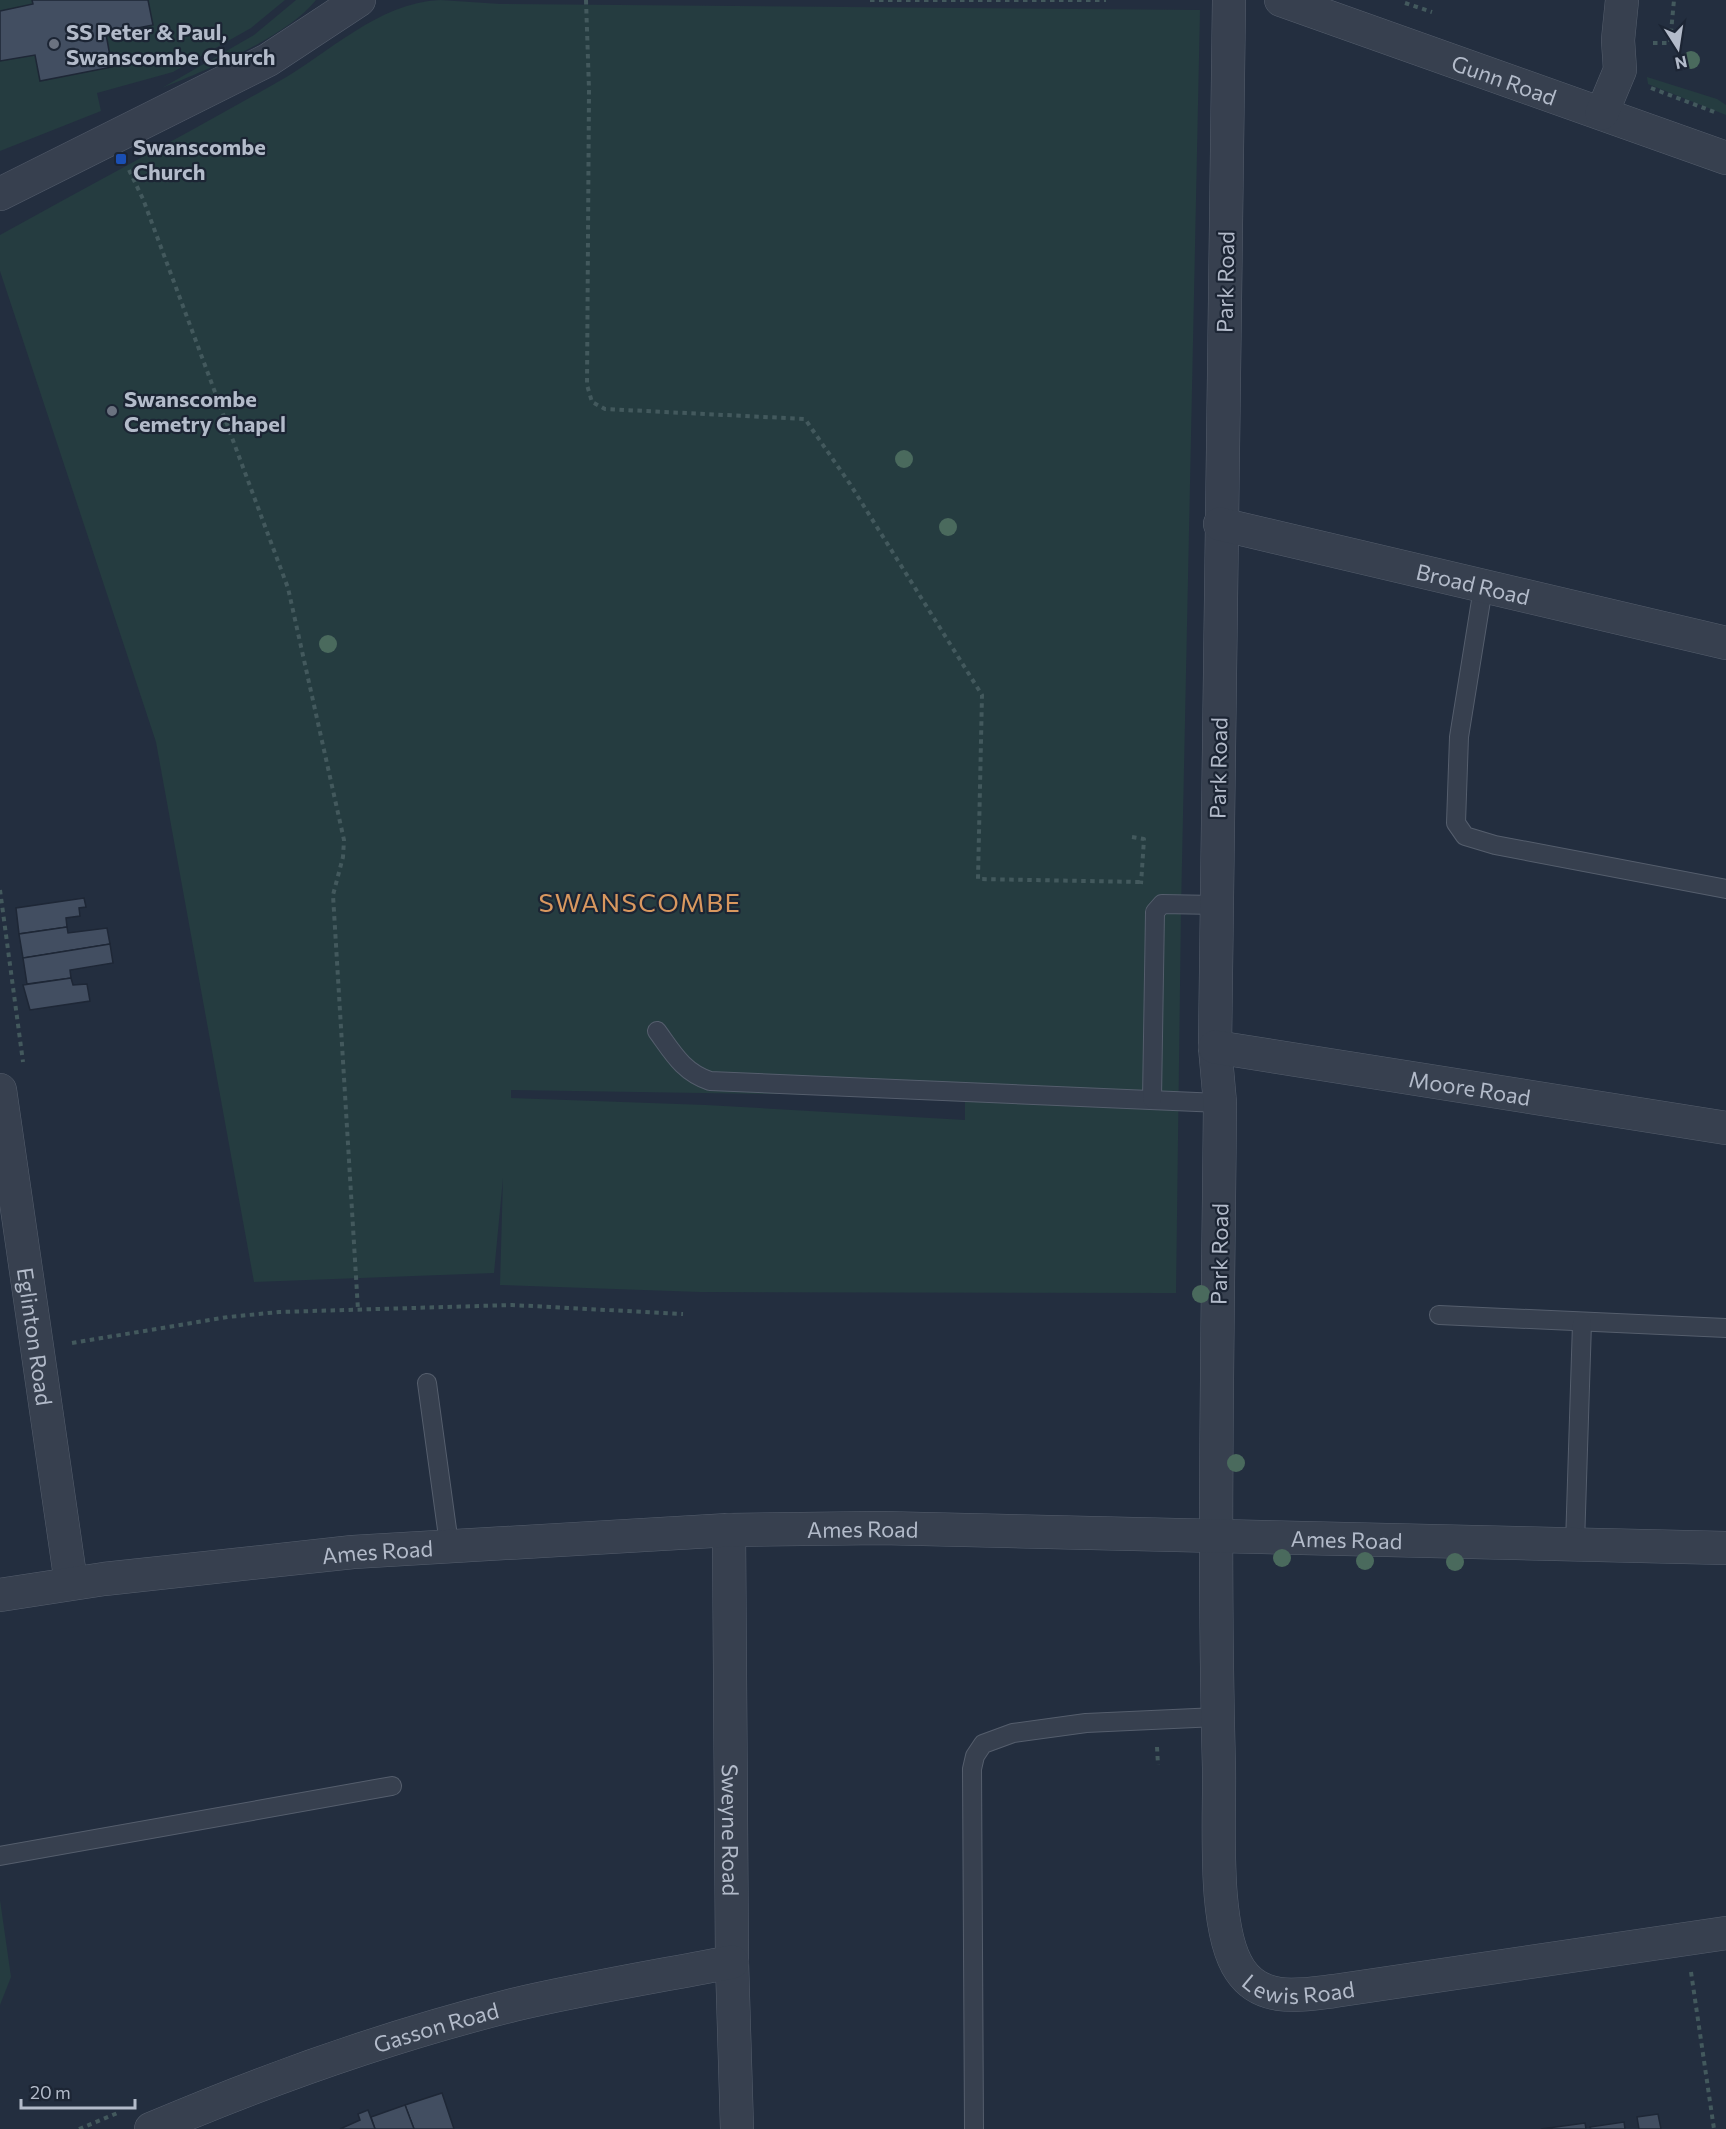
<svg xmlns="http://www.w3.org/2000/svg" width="1726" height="2129" font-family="Commissioner,sans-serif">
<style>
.green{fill:#253c40;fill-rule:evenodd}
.building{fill:#424e61;stroke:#1e2736;stroke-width:1.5}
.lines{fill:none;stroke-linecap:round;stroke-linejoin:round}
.service-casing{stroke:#555e6d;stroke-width:20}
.minor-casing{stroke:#555e6d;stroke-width:34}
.path{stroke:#43595d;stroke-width:4;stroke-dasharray:4.5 4.5;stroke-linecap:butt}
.service{stroke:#37404f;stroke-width:18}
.minor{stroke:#37404f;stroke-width:33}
.tree{fill:#4a6a5d}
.worship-dot{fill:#6b7280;stroke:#1c2534;stroke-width:2}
.transit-dot{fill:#1a4fb4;stroke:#1c2534;stroke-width:2}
.labels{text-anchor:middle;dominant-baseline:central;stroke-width:4.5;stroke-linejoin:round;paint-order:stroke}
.poi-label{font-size:22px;font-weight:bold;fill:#b3bbca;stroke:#1c2534;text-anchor:start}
.street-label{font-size:22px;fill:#b3bbca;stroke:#1c2534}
.quarter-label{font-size:26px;letter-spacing:1.5px;fill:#d9985f;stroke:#1c2534}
</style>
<rect width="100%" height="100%" fill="#232e3f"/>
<g class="green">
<path d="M0 0H285L251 28 173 72 97 93 101 111 0 151Z"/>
<path d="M296 0H316C288 36 205 71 162 88L254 35Z"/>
<path d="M440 0 500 4 1200 10 1181 910 1176 1293 700 1292 500 1285 503 1178 494 1273 254 1282 156 742 0 271V235C92 184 185 135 276 83 330 53 377 3 440 0ZM511 1090 965 1097V1120L706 1105 511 1098Z"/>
<path d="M1647 77 1717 99 1726 105V115L1648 84Z"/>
<path d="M0 1900 11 1977 0 2005Z"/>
</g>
<g class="building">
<path d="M32 0H148L153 25 106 34 112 67 40 81 35 55 0 61V11L33 4Z"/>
<path d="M84 898 86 907 79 908 80 916 66 918 67 927 19 934 16 908Z"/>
<path d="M67 927 68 933 107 928 110 944 23 958 19 934Z"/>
<path d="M110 944 113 963 70 970 71 978 27 984 23 958Z"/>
<path d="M71 978 73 985 87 984 90 1001 30 1010 23 985Z"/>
<path d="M442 2093 454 2129H414L405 2105Z"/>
<path d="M405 2105 414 2129H375L371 2117Z"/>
<path d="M368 2110 375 2129H340L360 2120 358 2114Z"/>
<path d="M1658 2114 1661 2129H1639L1637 2117Z"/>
<path d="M1624 2122 1625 2129H1591L1590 2127Z"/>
<path d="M1585 2123 1586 2129H1541Z"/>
</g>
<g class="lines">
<defs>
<g id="service">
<path d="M1483 588 1459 737 1456 823 1465 836 1495 845 1726 889"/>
<path d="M657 1031C673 1053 683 1072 710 1081L1220 1103"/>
<path d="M1152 1099 1155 912 1162 904 1216 905"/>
<path d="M1439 1315 1726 1328"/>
<path d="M427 1383 449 1544"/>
<path d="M1575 1544 1582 1323"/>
<path d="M0 1856 392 1786"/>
<path d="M974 2129 972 1769 975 1756 983 1744 1013 1733 1086 1723 1217 1717"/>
</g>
<g id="minor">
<path id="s1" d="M1229 0 1215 1047 1220 1103C1218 1325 1213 1547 1219 1768 1220 1820 1212 1929 1240 1970 1262 2003 1300 1995 1334 1991L1726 1933"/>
<path id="s2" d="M1281 0 1726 158"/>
<path d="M1602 113 1620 70 1618 40 1622 0"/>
<path d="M0 194 268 60 359 0"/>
<path id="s3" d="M1220 524 1726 643"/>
<path id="s4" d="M1215 1047 1726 1128"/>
<path id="s5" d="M0 1090 71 1583"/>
<path id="s6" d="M729 1530 732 1962 737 2129"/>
<path id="s7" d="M0 1595 104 1579 353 1552 729 1530 881 1528 1726 1548"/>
<path id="s8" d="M151 2129C268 2079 389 2036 513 2005 585 1988 659 1976 732 1962"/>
</g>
</defs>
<use href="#service" class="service-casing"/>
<use href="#minor" class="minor-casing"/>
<g class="path">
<path d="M586 0 589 89 587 385 592 402 605 409 805 419 850 484 982 695 978 879 1140 882"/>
<path d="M870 0H1106"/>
<path d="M1405 3 1432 12"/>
<path d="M1653 43H1670L1674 0"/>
<path d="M1651 88 1717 113"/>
<path d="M129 170 143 199 288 588 344 840 343 857 333 895 358 1310"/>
<path d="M1132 837 1144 839 1141 884"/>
<path d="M0 890 23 1062"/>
<path d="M72 1343 228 1317 279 1312 512 1305 683 1314"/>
<path d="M1157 1747 1158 1765"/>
<path d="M1691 1972 1714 2129"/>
<path d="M79 2129 120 2112"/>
</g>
<use href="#service" class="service"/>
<use href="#minor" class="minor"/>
</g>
<g class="tree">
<circle cx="1691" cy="60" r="9"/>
<circle cx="904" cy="459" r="9"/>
<circle cx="948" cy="527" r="9"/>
<circle cx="328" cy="644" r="9"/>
<circle cx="1201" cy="1294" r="9"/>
<circle cx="1236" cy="1463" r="9"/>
<circle cx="1282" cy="1558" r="9"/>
<circle cx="1365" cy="1561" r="9"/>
<circle cx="1455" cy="1562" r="9"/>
</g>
<g class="worship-dot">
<circle cx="54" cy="44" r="6"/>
<circle cx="112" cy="411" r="6"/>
</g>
<rect class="transit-dot" x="115" y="153" width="12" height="12" rx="3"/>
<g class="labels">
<g class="poi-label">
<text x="66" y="31">SS Peter &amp; Paul,<tspan x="66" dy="25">Swanscombe Church</tspan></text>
<text x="133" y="146">Swanscombe<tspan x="133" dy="25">Church</tspan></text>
<text x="124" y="398">Swanscombe<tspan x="124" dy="25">Cemetry Chapel</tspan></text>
</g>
<g class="street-label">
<text stroke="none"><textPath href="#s2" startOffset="237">Gunn Road</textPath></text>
<text transform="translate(1225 282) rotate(-89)">Park Road</text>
<text stroke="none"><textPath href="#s3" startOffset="260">Broad Road</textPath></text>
<text transform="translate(1218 768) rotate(-89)">Park Road</text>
<text stroke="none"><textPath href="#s4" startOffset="258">Moore Road</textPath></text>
<text transform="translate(1219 1254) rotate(-89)">Park Road</text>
<text stroke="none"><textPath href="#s5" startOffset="249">Eglinton Road</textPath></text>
<text stroke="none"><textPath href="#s7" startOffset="866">Ames Road</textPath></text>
<text stroke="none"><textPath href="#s7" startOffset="1350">Ames Road</textPath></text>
<text stroke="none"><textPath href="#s7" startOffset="380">Ames Road</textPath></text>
<text stroke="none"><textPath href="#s6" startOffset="300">Sweyne Road</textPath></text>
<text stroke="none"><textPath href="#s1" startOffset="2040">Lewis Road</textPath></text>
<text stroke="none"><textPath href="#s8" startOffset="303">Gasson Road</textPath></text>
</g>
<g class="quarter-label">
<text x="640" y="901">SWANSCOMBE</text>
</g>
</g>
<g transform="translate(1678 48) rotate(168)" stroke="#1c2534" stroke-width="4.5" paint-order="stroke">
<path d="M0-4.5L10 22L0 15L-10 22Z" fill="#b3bbca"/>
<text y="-9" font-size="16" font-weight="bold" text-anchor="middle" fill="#b3bbca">N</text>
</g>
<path d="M21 2099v9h114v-9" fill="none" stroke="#b3bbca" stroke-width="3"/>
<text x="30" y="2099" font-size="18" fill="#b3bbca" stroke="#1c2534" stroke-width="4.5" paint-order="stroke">20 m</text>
</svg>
